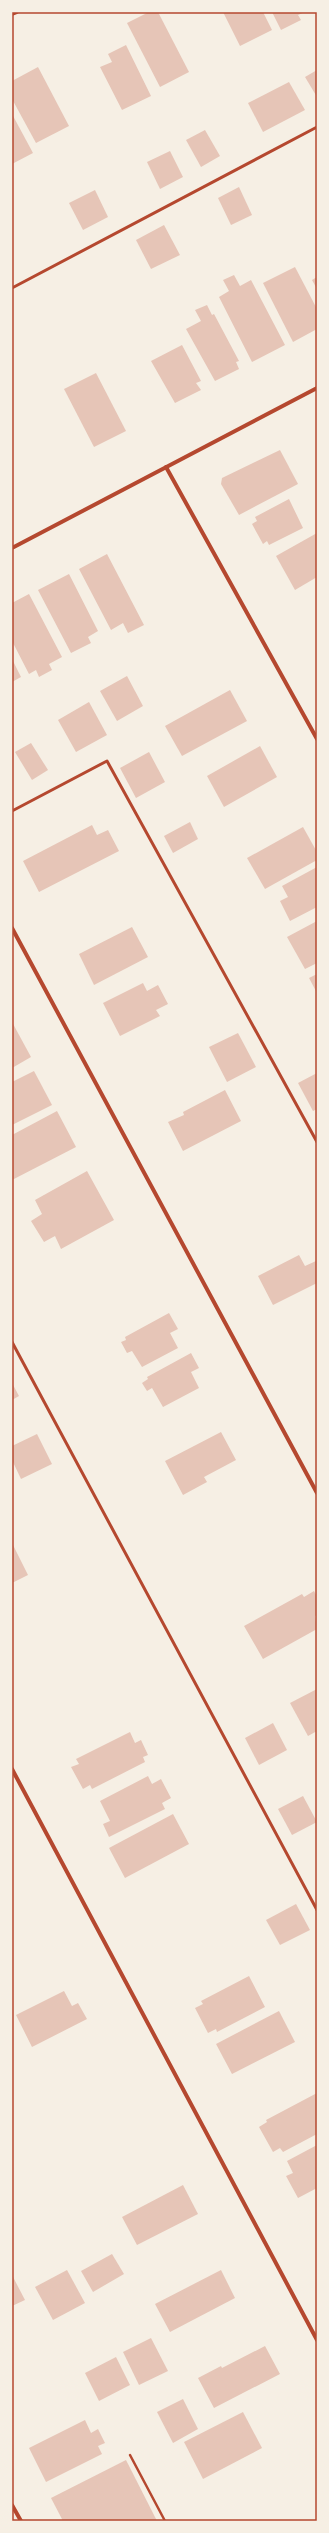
<svg xmlns="http://www.w3.org/2000/svg" width="329" height="2533" font-family="Raleway,sans-serif">
<style>
.building{fill:#e6c5b7}
.lines{fill:none;stroke-linecap:round;stroke-linejoin:round}
.path{stroke:#b5482f;stroke-width:2.5}
.service{stroke:#b5482f;stroke-width:3}
.minor{stroke:#b5482f;stroke-width:4}
.neatline{fill:none;stroke:#b5482f;stroke-width:1.5}
</style>
<rect width="100%" height="100%" fill="#f6efe4"/>
<g class="building">
<path d="M149 12H158L189 72 160 87 127 23Z"/>
<path d="M223 12H263L272 30 240 46Z"/>
<path d="M272 12H305L298 15 301 20 281 30Z"/>
<path d="M126 45 151 96 122 110 100 67 112 62 108 54Z"/>
<path d="M38 67 69 126 36 143 12 99V81Z"/>
<path d="M317 70V97L305 77Z"/>
<path d="M289 82 305 110 263 132 248 103Z"/>
<path d="M12 114 33 153 12 164Z"/>
<path d="M205 130 220 156 201 167 186 140Z"/>
<path d="M170 151 183 177 160 189 147 162Z"/>
<path d="M239 187 252 215 231 225 218 198Z"/>
<path d="M95 190 108 217 83 230 69 203Z"/>
<path d="M164 225 180 255 151 269 136 240Z"/>
<path d="M295 267 317 309V329L293 342 263 283Z"/>
<path d="M234 275 240 286 251 280 285 345 252 362 219 297 229 291 223 280Z"/>
<path d="M317 277V289L312 280Z"/>
<path d="M207 305 212 315 214 314 239 361 236 362 239 369 215 381 186 329 201 321 195 310Z"/>
<path d="M182 345 201 381 196 383 201 390 175 403 151 361Z"/>
<path d="M96 373 126 431 94 447 64 389Z"/>
<path d="M280 450 298 484 239 515 221 484 222 478Z"/>
<path d="M289 499 303 528 269 545 267 541 263 544 252 524 257 521 255 517Z"/>
<path d="M317 533V577L295 590 276 556Z"/>
<path d="M107 554 144 625 128 633 123 623 111 630 79 569Z"/>
<path d="M69 574 98 631 88 637 91 643 71 653 38 590Z"/>
<path d="M29 594 62 657 49 664 52 670 39 677 36 670 29 674 12 641V603Z"/>
<path d="M12 659 21 677 12 682Z"/>
<path d="M127 676 143 706 117 721 100 691Z"/>
<path d="M230 690 247 721 182 756 165 726Z"/>
<path d="M89 702 107 735 76 752 58 720Z"/>
<path d="M31 743 48 770 32 780 15 752Z"/>
<path d="M260 746 277 777 224 807 207 776Z"/>
<path d="M149 752 165 782 136 798 120 768Z"/>
<path d="M190 822 198 839 173 853 164 836Z"/>
<path d="M92 825 97 835 108 830 119 851 39 892 23 861Z"/>
<path d="M303 827 317 852V860L265 889 247 858Z"/>
<path d="M317 867V907L290 921 280 901 288 897 282 886Z"/>
<path d="M317 921V963L305 969 287 937Z"/>
<path d="M132 927 148 957 94 985 79 954Z"/>
<path d="M317 974V993L309 978Z"/>
<path d="M143 983 147 991 158 985 168 1004 156 1010 160 1016 120 1036 103 1003Z"/>
<path d="M12 1022 31 1057 12 1068Z"/>
<path d="M238 1033 256 1067 227 1082 209 1047Z"/>
<path d="M34 1071 52 1105 12 1125V1082Z"/>
<path d="M317 1073V1109L313 1111 298 1083Z"/>
<path d="M225 1090 241 1121 183 1151 168 1122 184 1115 183 1112Z"/>
<path d="M57 1111 76 1147 12 1180V1135Z"/>
<path d="M87 1171 114 1220 61 1249 55 1236 44 1242 31 1221 42 1214 35 1200Z"/>
<path d="M299 1255 305 1266 316 1261 317 1283 273 1305 258 1276Z"/>
<path d="M169 1313 178 1329 170 1333 178 1348 142 1367 132 1351 127 1353 121 1342 126 1340 125 1337Z"/>
<path d="M191 1353 199 1368 191 1372 199 1388 163 1407 152 1388 147 1391 142 1383 148 1379 147 1377Z"/>
<path d="M12 1383 19 1396 12 1400Z"/>
<path d="M221 1432 236 1460 204 1477 207 1482 183 1495 165 1461Z"/>
<path d="M37 1434 52 1464 21 1479 12 1460V1446Z"/>
<path d="M12 1543 28 1575 12 1583Z"/>
<path d="M314 1591 317 1597V1615L315 1616 317 1629 263 1659 244 1626 302 1594 304 1597Z"/>
<path d="M317 1689V1731L308 1736 290 1703Z"/>
<path d="M273 1723 287 1750 259 1765 245 1738Z"/>
<path d="M130 1732 135 1743 141 1740 148 1755 143 1757 145 1762 92 1789 90 1785 83 1789 71 1767 79 1764 76 1759Z"/>
<path d="M148 1776 152 1784 161 1779 171 1798 162 1803 165 1809 109 1837 103 1824 110 1821 100 1801Z"/>
<path d="M303 1796 317 1822 292 1835 278 1809Z"/>
<path d="M173 1814 189 1844 125 1878 109 1848Z"/>
<path d="M296 1904 310 1930 280 1945 266 1920Z"/>
<path d="M249 1976 265 2007 217 2032 216 2029 208 2033 195 2008 203 2004 201 2001Z"/>
<path d="M64 1991 72 2006 78 2003 87 2019 32 2047 16 2015Z"/>
<path d="M279 2011 295 2042 232 2074 216 2044Z"/>
<path d="M317 2093V2134L283 2152 280 2148 273 2152 259 2127 267 2122 266 2120Z"/>
<path d="M317 2145V2188L298 2198 286 2176 293 2173 287 2161Z"/>
<path d="M183 2185 198 2214 137 2245 122 2217Z"/>
<path d="M112 2254 124 2274 93 2292 81 2271Z"/>
<path d="M67 2270 85 2303 53 2320 35 2287Z"/>
<path d="M221 2270 235 2298 170 2332 155 2304Z"/>
<path d="M12 2275 25 2300 12 2306Z"/>
<path d="M151 2338 168 2371 139 2385 123 2352Z"/>
<path d="M265 2346 280 2374 214 2408 198 2378 221 2366 222 2368Z"/>
<path d="M116 2357 130 2385 99 2401 85 2373Z"/>
<path d="M183 2399 198 2429 173 2443 157 2412Z"/>
<path d="M243 2412 262 2448 203 2479 184 2442Z"/>
<path d="M85 2420 91 2433 98 2429 105 2443 98 2446 102 2454 46 2482 29 2448Z"/>
<path d="M126 2460 157 2521H63L51 2498Z"/>
</g>
<g class="lines">
<path class="path" d="M130 2455 165 2521"/>
<g class="service">
<path d="M12 288 317 127"/>
<path d="M12 811 107 761 317 1142"/>
<path d="M12 1342 317 1910"/>
</g>
<g class="minor">
<path d="M12 14 17 12"/>
<path d="M166 467 317 739"/>
<path d="M12 548 317 388"/>
<path d="M12 928 317 1493"/>
<path d="M12 1769 317 2340"/>
<path d="M12 2505 21 2521"/>
</g>
</g>
<rect width="329" height="2533" fill="none" stroke="#f6efe4" stroke-width="26"/>
<rect x="13" y="13" width="303" height="2507" class="neatline"/>
</svg>
